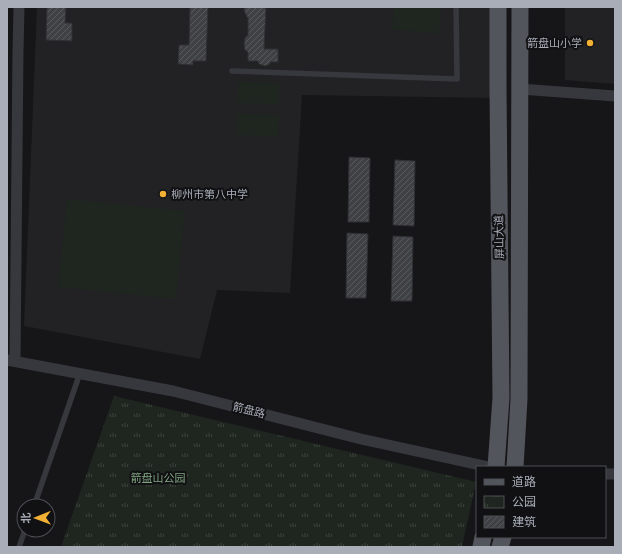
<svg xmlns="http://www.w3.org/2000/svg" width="622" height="554" font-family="'Asap Condensed','Noto Sans SC',sans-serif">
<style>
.built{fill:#222225}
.park{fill:url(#park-tufts)}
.pitch{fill:#1e261f}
.building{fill:url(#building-hatch);stroke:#303034}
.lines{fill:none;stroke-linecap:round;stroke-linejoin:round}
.service{stroke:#37383d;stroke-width:5.5}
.minor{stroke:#37383d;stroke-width:11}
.primary{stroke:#53555c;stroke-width:17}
.poi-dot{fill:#f2b134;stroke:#111113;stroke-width:1.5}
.labels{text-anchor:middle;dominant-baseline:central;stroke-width:4;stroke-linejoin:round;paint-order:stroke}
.poi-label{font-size:11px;fill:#a8adb8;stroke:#111113;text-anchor:end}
.street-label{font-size:11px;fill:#a8adb8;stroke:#111113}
.park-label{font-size:11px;fill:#7fa381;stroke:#111113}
</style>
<defs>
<pattern id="park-tufts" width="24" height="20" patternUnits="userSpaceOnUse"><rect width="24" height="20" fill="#1e261f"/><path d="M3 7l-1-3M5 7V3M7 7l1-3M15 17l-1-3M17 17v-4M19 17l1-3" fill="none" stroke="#3c433d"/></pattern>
<pattern id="building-hatch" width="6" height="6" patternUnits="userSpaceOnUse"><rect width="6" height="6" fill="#404145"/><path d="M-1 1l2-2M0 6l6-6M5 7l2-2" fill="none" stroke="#595a5e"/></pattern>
</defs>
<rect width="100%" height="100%" fill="#161618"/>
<g class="built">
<path d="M37 7H493V98L302 95 290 293 217 290 200 359 24 326Z"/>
<path d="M565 7H615V84L565 80Z"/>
</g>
<path class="park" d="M114 396 476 482 462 547H61Z"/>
<g class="pitch">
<path d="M394 7H426L441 8 439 34 392 29Z"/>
<path d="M238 82 279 83V104L237 103Z"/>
<path d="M237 114 279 115 278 136 237 135Z"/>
<path d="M67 199 185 211 176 299 58 287Z"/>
</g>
<g class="building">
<path d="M47 7H66L65 23H72V41L46 40Z"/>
<path d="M190 7H208L206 61H193V65L178 64 179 45H189Z"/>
<path d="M245 7H266L264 49H278V62H270V64L265 66 259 64 258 61H248V52L245 50 244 45 245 38 248 35V18L246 15 244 10Z"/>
<path d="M349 157 370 158 369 222H348Z"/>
<path d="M395 160 415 161 414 226 393 225Z"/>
<path d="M347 233 368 234 366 298H346Z"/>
<path d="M393 236 413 237 412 301H391Z"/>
</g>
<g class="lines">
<g class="service">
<path d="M232 71 457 79 456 7"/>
<path d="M34 506 80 373"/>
<path d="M19 547 25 530"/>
</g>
<g class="minor">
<path d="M520 89 615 96"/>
<path d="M7 360 173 391 361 439 489 467"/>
<path d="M15 361 18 51 19 7"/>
<path d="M605 474H615"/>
</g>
<g class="primary">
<path d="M496 467 501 398 498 89V7"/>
<path d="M515 467 519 399 520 7"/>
<path d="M481 547 483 537"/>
<path d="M500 547 503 537"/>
</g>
</g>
<g class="poi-dot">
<circle cx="590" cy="43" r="4"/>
<circle cx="163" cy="194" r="4"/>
</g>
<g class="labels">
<g class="poi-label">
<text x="582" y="43">箭盘山小学</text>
<text x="171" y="194" text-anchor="start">柳州市第八中学</text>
</g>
<g class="street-label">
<text transform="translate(499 237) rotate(-91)">屏山大道</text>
<text transform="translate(249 410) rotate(14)">箭盘路</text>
</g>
<g class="park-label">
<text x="158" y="478">箭盘山公园</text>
</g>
</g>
<rect width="622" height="554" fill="none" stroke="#a8adb8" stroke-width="16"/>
<rect x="476" y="466" width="130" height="72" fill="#111113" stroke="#4d4f55"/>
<rect x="484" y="479" width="20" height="6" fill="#53555c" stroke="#4d4f55"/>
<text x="512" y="486" font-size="12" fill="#a8adb8">道路</text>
<rect x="484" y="496" width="20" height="12" fill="url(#park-tufts)" stroke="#4d4f55"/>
<text x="512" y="506" font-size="12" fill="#a8adb8">公园</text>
<rect x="484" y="516" width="20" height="12" fill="url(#building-hatch)" stroke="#4d4f55"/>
<text x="512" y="526" font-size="12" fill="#a8adb8">建筑</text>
<g transform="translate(36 518) rotate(269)"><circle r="19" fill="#111113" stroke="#4d4f55"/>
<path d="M0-3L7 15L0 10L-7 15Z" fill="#f2b134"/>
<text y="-6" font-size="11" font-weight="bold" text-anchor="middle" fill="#a8adb8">北</text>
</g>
</svg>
